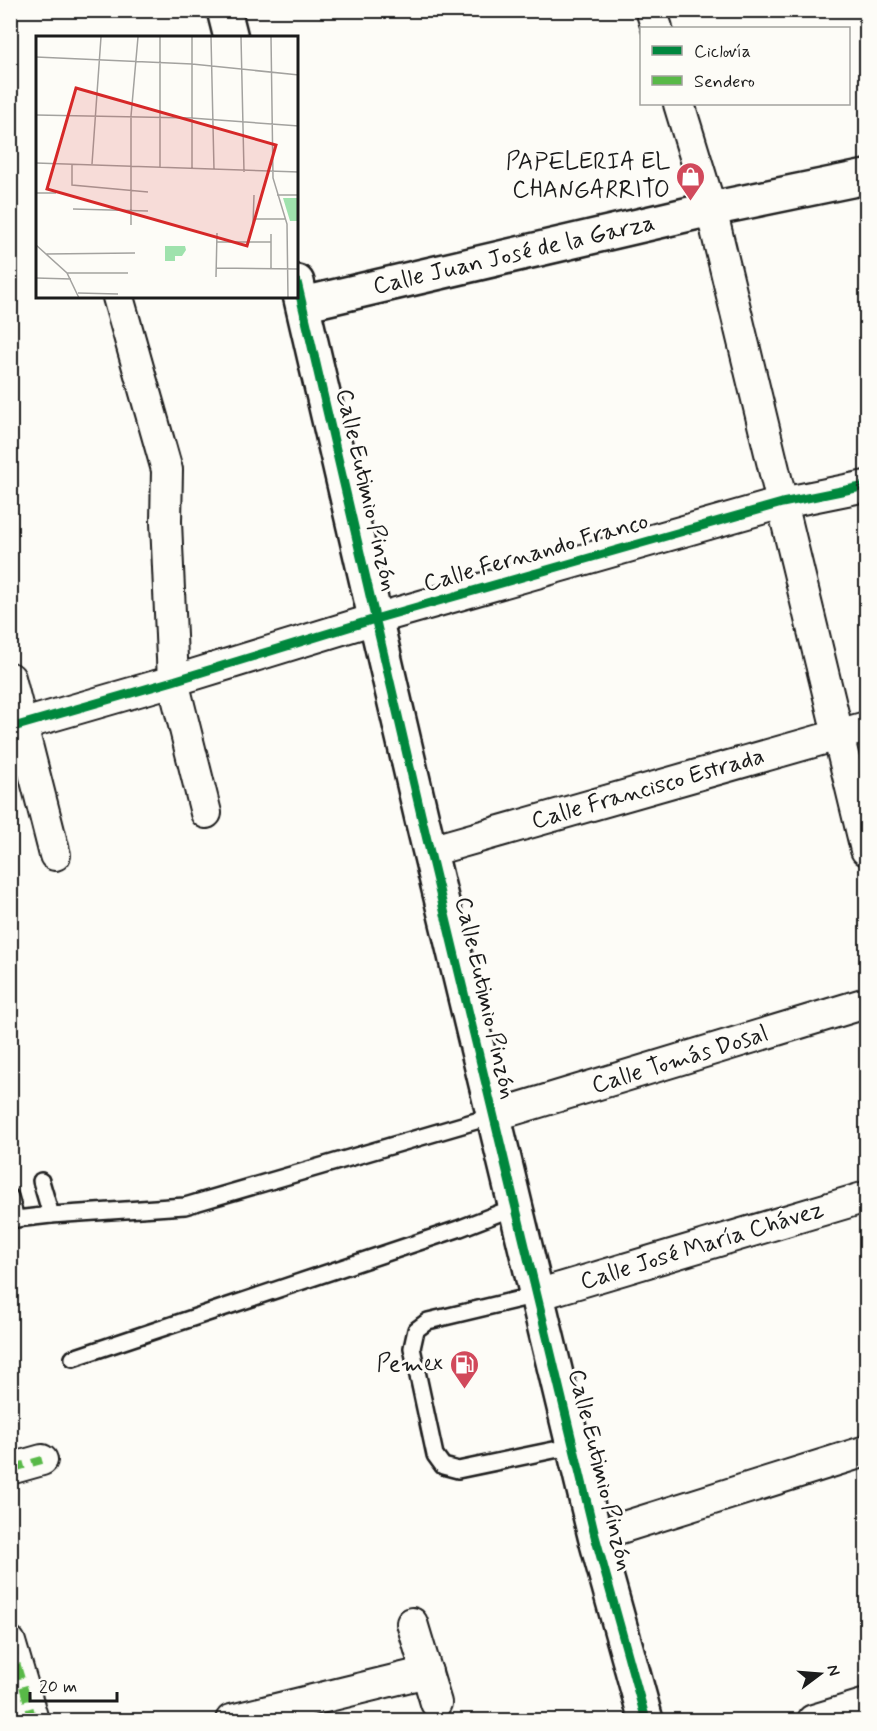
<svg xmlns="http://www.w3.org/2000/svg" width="877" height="1731" font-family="Mynerve,sans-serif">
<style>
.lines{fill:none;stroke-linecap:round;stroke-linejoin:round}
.service-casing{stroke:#1c1c1c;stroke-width:20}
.minor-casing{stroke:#1c1c1c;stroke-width:34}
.tertiary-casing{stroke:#1c1c1c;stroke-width:38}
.service{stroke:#fdfcf7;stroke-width:15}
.minor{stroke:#fdfcf7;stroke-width:30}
.tertiary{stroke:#fdfcf7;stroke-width:33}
.quiet{stroke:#58b947;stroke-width:8;stroke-dasharray:15 8;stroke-linecap:butt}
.cycleway-casing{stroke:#fdfcf7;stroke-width:13}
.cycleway{stroke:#00873e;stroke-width:9}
.labels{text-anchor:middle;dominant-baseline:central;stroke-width:6;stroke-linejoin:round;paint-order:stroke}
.poi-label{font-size:24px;fill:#1c1c1c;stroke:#fdfcf7;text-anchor:end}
.street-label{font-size:24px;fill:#1c1c1c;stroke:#fdfcf7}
.inset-road{fill:none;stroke:#a3a29f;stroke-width:1.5}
.view{fill:#d62828;fill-opacity:0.15;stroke:#d62828;stroke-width:3}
.inset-edge{fill:none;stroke:#1c1c1c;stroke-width:3}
</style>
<rect width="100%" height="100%" fill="#fdfcf7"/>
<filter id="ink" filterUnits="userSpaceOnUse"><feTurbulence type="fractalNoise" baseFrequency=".0167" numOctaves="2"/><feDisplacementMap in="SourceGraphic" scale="12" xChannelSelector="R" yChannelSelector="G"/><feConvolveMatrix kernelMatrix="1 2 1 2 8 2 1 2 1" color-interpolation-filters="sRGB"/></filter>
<g filter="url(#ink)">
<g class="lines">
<defs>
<g id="service">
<path d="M41 1181 51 1215"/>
<path d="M10 1197 16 1219"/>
<path d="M10 1221 16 1219 51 1215 185 1206 493 1116"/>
<path d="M537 1295 428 1321 416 1330 412 1348 435 1455 443 1466 458 1470 573 1446"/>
<path d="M73 1358 458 1229 515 1207"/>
</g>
<g id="minor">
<path d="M651 10 657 28"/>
<path d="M679 104 711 209 866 850"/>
<path d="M118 297 167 470 166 522 173 681 206 813"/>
<path d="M10 678 55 855"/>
<path d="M10 728 173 681 375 619 782 503 866 486"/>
<path d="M430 851 866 727"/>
<path d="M493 1116 866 1003"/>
<path d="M537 1295 866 1197"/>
<path d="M10 1469 42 1460"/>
<path d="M595 1536 866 1451"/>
<path d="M412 1623 436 1703"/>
<path d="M10 1642 33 1720"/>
<path d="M231 1720 427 1672"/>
<path d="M813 1720 866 1704"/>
</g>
<g id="tertiary">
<path d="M224 10 231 38"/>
<path d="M297 282 422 819 595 1536 646 1720"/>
<path d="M303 304 711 209 866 177"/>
</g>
</defs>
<use href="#service" class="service-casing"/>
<use href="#minor" class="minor-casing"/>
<use href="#tertiary" class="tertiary-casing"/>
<use href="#service" class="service"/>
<use href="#minor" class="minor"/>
<use href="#tertiary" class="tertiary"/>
<g class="quiet">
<path d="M10 1469 42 1460"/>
<path d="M10 1642 33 1720"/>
</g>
<defs>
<g id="cycleway">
<path d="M297 282 422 819 595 1536 646 1720"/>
<path d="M10 728 173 681 375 619 782 503 866 486"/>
</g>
</defs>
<use href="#cycleway" class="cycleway-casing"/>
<use href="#cycleway" class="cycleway"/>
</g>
</g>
<defs>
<symbol id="shop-pin" viewBox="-11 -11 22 30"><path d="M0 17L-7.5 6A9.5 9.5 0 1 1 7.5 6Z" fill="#d1495b" stroke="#fdfcf7"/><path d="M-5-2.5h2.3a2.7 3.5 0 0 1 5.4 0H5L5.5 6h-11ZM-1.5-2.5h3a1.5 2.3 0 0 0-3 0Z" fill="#fff"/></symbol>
<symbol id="fuel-pin" viewBox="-11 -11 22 30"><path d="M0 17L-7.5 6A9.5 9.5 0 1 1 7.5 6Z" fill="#d1495b" stroke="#fdfcf7"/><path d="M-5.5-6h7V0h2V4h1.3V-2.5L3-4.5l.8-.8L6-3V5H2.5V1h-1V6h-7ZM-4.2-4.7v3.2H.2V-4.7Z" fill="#fff"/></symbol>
</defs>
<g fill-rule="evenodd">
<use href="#shop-pin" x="674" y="160" width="33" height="45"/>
<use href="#fuel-pin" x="448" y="1348" width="33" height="45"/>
</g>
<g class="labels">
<g class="poi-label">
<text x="670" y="162">PAPELERIA EL<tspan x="670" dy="28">CHANGARRITO</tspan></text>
<text x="443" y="1364">Pemex</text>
</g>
<g class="street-label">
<text transform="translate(514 255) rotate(-13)">Calle Juan José de la Garza</text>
<text transform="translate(366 490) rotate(77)">Calle Eutimio Pinzón</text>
<text transform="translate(536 553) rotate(-16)">Calle Fernando Franco</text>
<text transform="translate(648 789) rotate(-16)">Calle Francisco Estrada</text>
<text transform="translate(485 998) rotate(77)">Calle Eutimio Pinzón</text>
<text transform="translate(680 1060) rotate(-17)">Calle Tomás Dosal</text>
<text transform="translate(702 1246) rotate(-17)">Calle José María Chávez</text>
<text transform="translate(600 1470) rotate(76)">Calle Eutimio Pinzón</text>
</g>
</g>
<g transform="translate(36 36)">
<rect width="262" height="262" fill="#fdfcf7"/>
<path d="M247 162H262V185H254ZM129 210H149L150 214 146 220H139V225H129Z" fill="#9fe2ad"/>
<path class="inset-road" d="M156 1V133M175 1 178 134M205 1 208 136M235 1 237 142 251 188 252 262M0 21 156 28 263 39M0 79 155 82 263 90M0 127 263 136M36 128V149L112 156M56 128 65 1M124 132V1M0 157H20M241 159H263M37 173 112 175M217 183H250M217 188 218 159M95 189V80L102 1M235 198V233M181 206H235M0 209 31 237 43 262M10 218 99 217M180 232 263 233M31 237H92M180 241 181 197M0 242 35 243M42 257 82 258"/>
<path class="view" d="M40 52 240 109 211 210 11 153Z"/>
<rect width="262" height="262" class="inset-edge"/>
</g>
<rect width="877" height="1731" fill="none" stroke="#fdfcf7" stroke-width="36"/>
<rect x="18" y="18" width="841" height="1695" fill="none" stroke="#1c1c1c" stroke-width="2" filter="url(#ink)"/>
<rect x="640" y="27" width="210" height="78" fill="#fdfcf7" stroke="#a3a29f" stroke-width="1.5"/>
<rect x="652" y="46" width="30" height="9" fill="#00873e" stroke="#a3a29f" stroke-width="1.5"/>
<text x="694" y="57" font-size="18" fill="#1c1c1c">Ciclovía</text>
<rect x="652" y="76" width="30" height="9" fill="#58b947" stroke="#a3a29f" stroke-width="1.5"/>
<text x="694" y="87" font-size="18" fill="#1c1c1c">Sendero</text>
<g transform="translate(820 1674) rotate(74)" stroke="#fdfcf7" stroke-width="4.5" paint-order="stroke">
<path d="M0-4.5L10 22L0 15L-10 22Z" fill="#1c1c1c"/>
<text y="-9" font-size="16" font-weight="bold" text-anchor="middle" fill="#1c1c1c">N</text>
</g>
<path d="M30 1692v9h87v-9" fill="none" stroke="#1c1c1c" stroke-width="3"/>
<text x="39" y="1692" font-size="18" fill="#1c1c1c" stroke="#fdfcf7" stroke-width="4.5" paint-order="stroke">20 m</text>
</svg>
